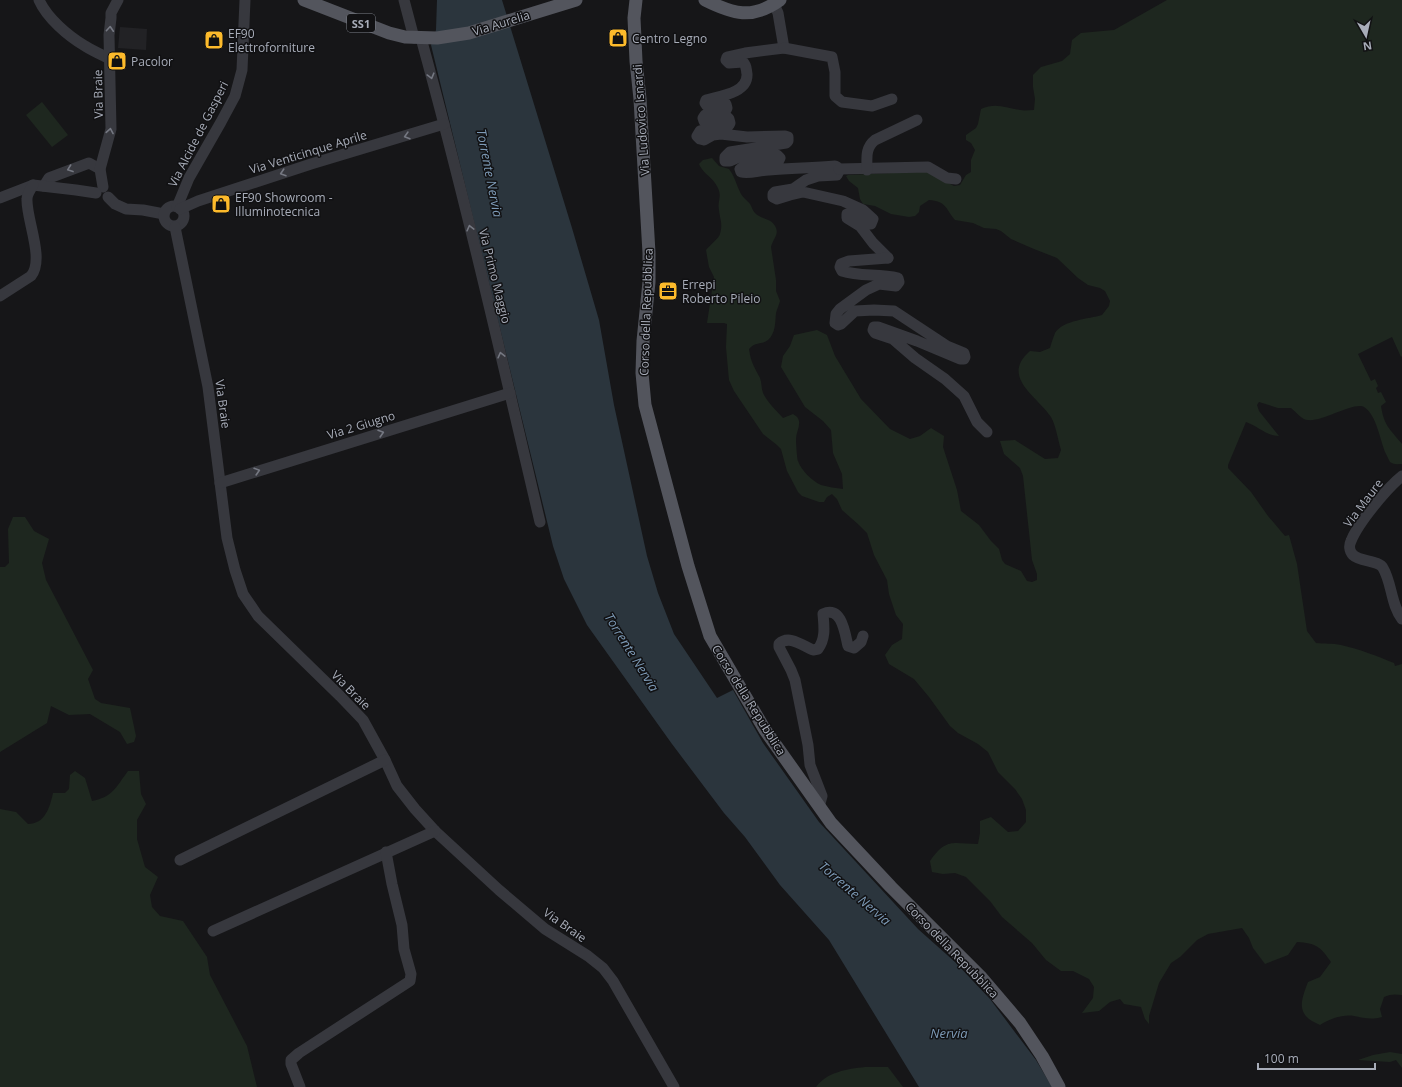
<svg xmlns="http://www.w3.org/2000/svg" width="1402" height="1087" font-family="'Open Sans',sans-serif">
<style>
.built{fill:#222225}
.green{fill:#1e271f}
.water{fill:#2b353d}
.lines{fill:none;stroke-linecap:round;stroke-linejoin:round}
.minor{stroke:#37383e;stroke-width:11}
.major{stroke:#53555d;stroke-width:13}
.oneway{stroke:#757882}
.labels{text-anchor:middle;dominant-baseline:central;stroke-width:3;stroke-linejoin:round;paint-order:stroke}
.shield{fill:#111113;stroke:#7b7e87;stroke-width:1}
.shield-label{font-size:11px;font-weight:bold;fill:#a8adb9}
.street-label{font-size:12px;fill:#a8adb9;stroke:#111113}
.poi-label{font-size:12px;fill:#a8adb9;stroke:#111113;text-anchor:start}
.water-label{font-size:13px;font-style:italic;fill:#7d9ab6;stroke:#111113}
</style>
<rect width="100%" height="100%" fill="#161618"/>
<path class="built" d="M120 27 147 29 146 50 118 48Z"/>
<g class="green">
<path d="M1167 0H1402V356L1401 357 1392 337 1358 354 1371 381 1375 379 1378 386 1376 388 1378 393 1381 392 1386 402 1381 406C1384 426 1390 429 1402 444V464C1398 464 1394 465 1390 462 1389 460 1387 456 1386 454 1380 441 1377 415 1364 407 1355 401 1322 422 1308 420 1302 420 1296 412 1291 408H1278L1259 402 1257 405 1259 411 1279 436C1266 436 1258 426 1246 422L1228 465V468L1251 492 1268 516 1285 536 1289 535 1297 564 1307 631 1316 643C1324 644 1333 643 1341 645 1359 649 1377 656 1394 663L1395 666 1402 664V995C1395 994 1390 994 1384 997L1380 1009 1382 1017C1371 1020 1364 1018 1354 1016 1343 1014 1329 1019 1320 1025 1296 1015 1300 1003 1308 982L1320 977 1331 962C1321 947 1316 943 1297 942L1288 955 1265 964 1253 948 1249 938 1242 928 1208 934 1197 940 1180 957 1171 963 1159 983 1149 1016V1024L1145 1019 1141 1007 1124 1004 1120 999 1110 1002 1099 1011 1082 1013 1093 998 1094 987 1089 979 1073 971H1061L1046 960 1032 943 1002 917 990 901 966 877 955 873 943 874 932 872 930 861C947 837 953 844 978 844L980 833V821L991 817 1008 832 1018 831 1026 822V810L1022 799 1015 789 998 772 988 752 978 744 958 733 950 726 929 697 914 679 889 664 885 655 892 645 902 639 903 624 896 615 889 594 887 580 874 555 867 533 859 525 842 510 837 499 832 494 827 497 824 502H819L802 496 798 492 787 471 781 449 777 445 763 434 734 391 729 380 726 347 727 324 724 323H707L714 277 709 267 706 250C709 246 719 238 720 234 723 223 720 220 719 210 717 199 724 196 715 183 710 176 702 172 699 164L703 160 712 158 719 166 729 169C735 177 736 184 740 192 742 197 747 200 750 204 752 207 752 210 755 213 760 219 771 218 775 226 780 234 773 239 771 247L776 280V291L780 301C779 305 777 309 776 313 775 322 776 333 768 340 762 345 756 341 749 349 751 363 754 366 760 378 762 383 761 388 763 393 767 402 776 410 783 418L793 414C796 416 798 417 799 421 800 427 796 433 796 439 796 442 797 459 798 461 801 470 812 481 821 485 828 487 836 488 843 489L842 474 833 453 831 430 823 421 805 407 781 367 783 356 790 346 794 335 817 330 827 335 835 356 861 399 890 429 910 439 920 436 931 428 944 436 943 447 957 490 961 511 979 525 991 541 999 549 1002 560 1005 564 1021 571 1027 581 1032 582 1037 580V574L1032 560 1023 476 1020 468 1004 454 1000 441 1015 440 1045 459 1058 458 1061 450C1058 440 1056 426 1051 417 1037 396 1000 377 1030 351L1040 352 1050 348C1051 344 1053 338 1055 333 1063 320 1089 319 1102 315L1109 306 1110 301 1105 291 1100 288 1088 285 1078 278 1057 258 1034 249 1011 239 1001 231 996 229 984 228 973 223 955 220C946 209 946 201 929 200L920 206 919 212 915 216 909 217 891 214 875 206 863 204 860 199 858 188 849 181 846 176 848 175 893 173 922 169 954 186 960 185 966 175 971 172V160L975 150 971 143 966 140V135L976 128 978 124 981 109C996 102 1006 108 1020 110 1025 111 1029 110 1034 110L1035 99 1033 87V75L1041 67 1062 61 1070 54 1072 40 1081 33 1114 30Z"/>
<path d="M42 102 68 135 52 147 26 115Z"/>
<path d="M13 517H25L34 531 49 539 42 563 46 580 93 670 88 679 95 699 101 703 130 708 136 736 134 742 127 744 120 732 90 714 69 715 51 706 47 723 0 752V567H5L9 563 8 529Z"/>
<path d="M75 771 85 778 92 801C113 797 116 787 128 771H139L141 794 146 804 137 820V839L145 867 158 877 150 895 152 907 160 916 183 921 207 957 210 975 247 1046 257 1087H0V809L16 812 28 824C45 824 50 807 53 793H65L69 789 70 775Z"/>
<path d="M1390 1052 1402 1054V1068L1396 1060 1390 1062 1358 1060 1373 1055Z"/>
<path d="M865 1067H888L903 1087H816C827 1072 847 1069 865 1067Z"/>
</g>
<path class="water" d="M437 0H502L572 228 599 320 614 405 647 556 658 593 674 634 717 698 733 690 763 743 819 822 918 929 955 962 990 999 1036 1060 1052 1087H919L829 940 780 885 745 837 724 813 672 744 587 625 564 579 553 546 431 45 436 30Z"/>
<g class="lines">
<g class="minor">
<path d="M39 0C47 18 68 36 85 46 93 51 102 55 110 59"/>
<path d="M404 0 414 38"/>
<path d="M774 4 778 13 784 48 745 53 727 57 726 60 729 63 743 62C747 66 746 69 747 74 748 93 720 96 706 100L705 103 707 106 723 103 726 104 727 108 726 110 705 115 703 118 704 121H706L727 117 729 119 730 123 729 125 700 131 697 136 700 139 704 140 713 135 721 134 747 137 785 136 788 137V141L786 143 730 152 725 157V161H730L739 157 756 156 777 155 780 158 778 162 746 165 740 169 741 172C750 174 760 170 769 170 791 168 813 168 835 166L837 167 839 171 837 175 818 176 806 180 793 189 775 192 773 194V197L777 199 790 195 803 192 843 201 863 210 873 219 871 224H867L851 213 847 214V218L860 226 873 243 888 258"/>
<path d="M421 38C465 198 502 360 540 522"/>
<path d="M784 48 832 57 835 72V96L842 102 872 106 892 99"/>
<path d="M839 169 928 167 947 178 956 179"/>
<path d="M867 170C867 158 865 148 875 140L917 120"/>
<path d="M44 186 49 178 89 163 100 169"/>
<path d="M103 187 100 169 111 129 109 35 111 18V13L118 0"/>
<path d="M108 197 115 204 126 209 143 210 164 214"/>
<path d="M0 198 33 185 76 190 96 193"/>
<circle cx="174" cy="216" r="10"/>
<path d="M177 207 189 178 221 122 235 96 242 70 245 0"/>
<path d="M180 209 198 201 311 164 444 124"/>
<path d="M175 227 208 387 227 538 235 570 243 594 258 616 340 696 363 720 385 760 397 786 415 809 435 831 499 890 545 929 588 956 603 968 613 981 674 1087"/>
<path d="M888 258 849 261 841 264 840 267 842 271C860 277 879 273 898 278L899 282 896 286 879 284 866 290 840 309 836 314 835 323 838 325 841 324 855 311 874 310 894 311 947 346 964 353 965 357 964 359H960L917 341 878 327H874L873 330 875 333 893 339 915 358 945 379 964 396 977 422 987 432"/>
<path d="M0 296 31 276C45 259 26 219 27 199 27 194 31 189 33 185"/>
<path d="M1402 476C1387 488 1358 523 1351 541 1349 545 1349 551 1353 555 1360 562 1379 560 1383 568 1392 583 1391 605 1402 619"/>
<path d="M220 483 510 393"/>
<path d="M819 807 822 796 810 765 808 745 795 680 791 670 779 647V644C789 634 803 646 813 650L818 649C826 638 824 626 823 614 842 605 845 634 848 646L854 648 861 642 863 636"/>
<path d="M180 860 385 760"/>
<path d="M213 931 435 831"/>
<path d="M300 1087 291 1064V1060L299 1053 410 981 411 974 404 949 402 925 392 884 386 852"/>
</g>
<g class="major">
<path d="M304 0 389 33 405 37 437 38 469 33 576 0"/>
<path d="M636 0 634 18 636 61 640 99 649 253V282L643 341 642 373 645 405 688 566 710 636 765 730 831 823 891 887 980 976 1020 1023 1042 1056 1059 1087"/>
<path d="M705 0C733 14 752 20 780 0"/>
</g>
</g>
<defs><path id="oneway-chevron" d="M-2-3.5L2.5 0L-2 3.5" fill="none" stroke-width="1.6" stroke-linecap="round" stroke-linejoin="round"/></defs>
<g class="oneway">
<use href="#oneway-chevron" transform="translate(110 29) rotate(-86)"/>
<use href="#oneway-chevron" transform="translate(431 76) rotate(75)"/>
<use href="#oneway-chevron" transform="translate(110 131) rotate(-80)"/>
<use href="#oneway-chevron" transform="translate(407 136) rotate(164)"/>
<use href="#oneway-chevron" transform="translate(70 169) rotate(160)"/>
<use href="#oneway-chevron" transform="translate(283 173) rotate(162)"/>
<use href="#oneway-chevron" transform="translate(470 228) rotate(-104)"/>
<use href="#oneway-chevron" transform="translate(501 355) rotate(-104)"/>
<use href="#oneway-chevron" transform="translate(381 433) rotate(-17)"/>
<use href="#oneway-chevron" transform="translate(257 471) rotate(-17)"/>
</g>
<defs>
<symbol id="shop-square" viewBox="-11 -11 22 22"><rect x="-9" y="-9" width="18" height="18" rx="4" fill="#fcba2b" stroke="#111113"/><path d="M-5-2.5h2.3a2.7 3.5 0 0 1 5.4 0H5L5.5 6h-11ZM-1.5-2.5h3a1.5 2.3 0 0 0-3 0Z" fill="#111"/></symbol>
<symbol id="office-square" viewBox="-11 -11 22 22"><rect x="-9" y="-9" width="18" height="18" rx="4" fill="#fcba2b" stroke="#111113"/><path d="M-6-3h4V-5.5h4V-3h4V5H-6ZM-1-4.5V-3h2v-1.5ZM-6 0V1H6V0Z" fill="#111"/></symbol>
</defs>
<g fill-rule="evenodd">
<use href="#shop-square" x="607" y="27" width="22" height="22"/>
<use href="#shop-square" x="203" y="29" width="22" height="22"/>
<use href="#shop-square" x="106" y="50" width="22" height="22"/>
<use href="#shop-square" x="210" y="193" width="22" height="22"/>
<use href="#office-square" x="657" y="280" width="22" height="22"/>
</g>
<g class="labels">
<rect class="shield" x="347" y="14" width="28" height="18" rx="3"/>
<g class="shield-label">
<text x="361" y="23">SS1</text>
</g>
<g class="street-label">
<text transform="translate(501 23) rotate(-17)">Via Aurelia</text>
<text transform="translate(98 94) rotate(-91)">Via Braie</text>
<text transform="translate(641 120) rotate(-94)">Via Ludovico Isnardi</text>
<text transform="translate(198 134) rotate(-63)">Via Alcide de Gasperi</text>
<text transform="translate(308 152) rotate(-17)">Via Venticinque Aprile</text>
<text transform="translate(495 276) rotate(76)">Via Primo Maggio</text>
<text transform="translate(646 312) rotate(-88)">Corso della Repubblica</text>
<text transform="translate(223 404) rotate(82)">Via Braie</text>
<text transform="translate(361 425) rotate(-17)">Via 2 Giugno</text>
<text transform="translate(1363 503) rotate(-53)">Via Maure</text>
<text transform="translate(351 690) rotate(45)">Via Braie</text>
<text transform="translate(749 700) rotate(58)">Corso della Repubblica</text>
<text transform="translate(565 925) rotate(35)">Via Braie</text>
<text transform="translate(952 950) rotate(46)">Corso della Repubblica</text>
</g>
<g class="poi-label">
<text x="228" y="33">EF90<tspan x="228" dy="14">Elettroforniture</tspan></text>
<text x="632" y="38">Centro Legno</text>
<text x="131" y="61">Pacolor</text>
<text x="235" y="197">EF90 Showroom -<tspan x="235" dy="14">Illuminotecnica</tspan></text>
<text x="682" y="284">Errepi<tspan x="682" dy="14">Roberto Pileio</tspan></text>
</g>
<g class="water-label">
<text transform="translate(490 173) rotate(79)">Torrente Nervia</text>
<text transform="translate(632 652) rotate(58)">Torrente Nervia</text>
<text transform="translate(855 893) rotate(41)">Torrente Nervia</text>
<text x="949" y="1033">Nervia</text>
</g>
</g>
<g transform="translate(1366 36) rotate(171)" stroke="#111113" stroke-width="3" paint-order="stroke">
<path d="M0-3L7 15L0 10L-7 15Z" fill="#a8adb9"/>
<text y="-6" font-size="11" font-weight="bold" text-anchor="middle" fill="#a8adb9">N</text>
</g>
<path d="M1258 1063v6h117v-6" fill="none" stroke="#a8adb9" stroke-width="2"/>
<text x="1264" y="1063" font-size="12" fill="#a8adb9" stroke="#111113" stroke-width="3" paint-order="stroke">100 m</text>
</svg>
